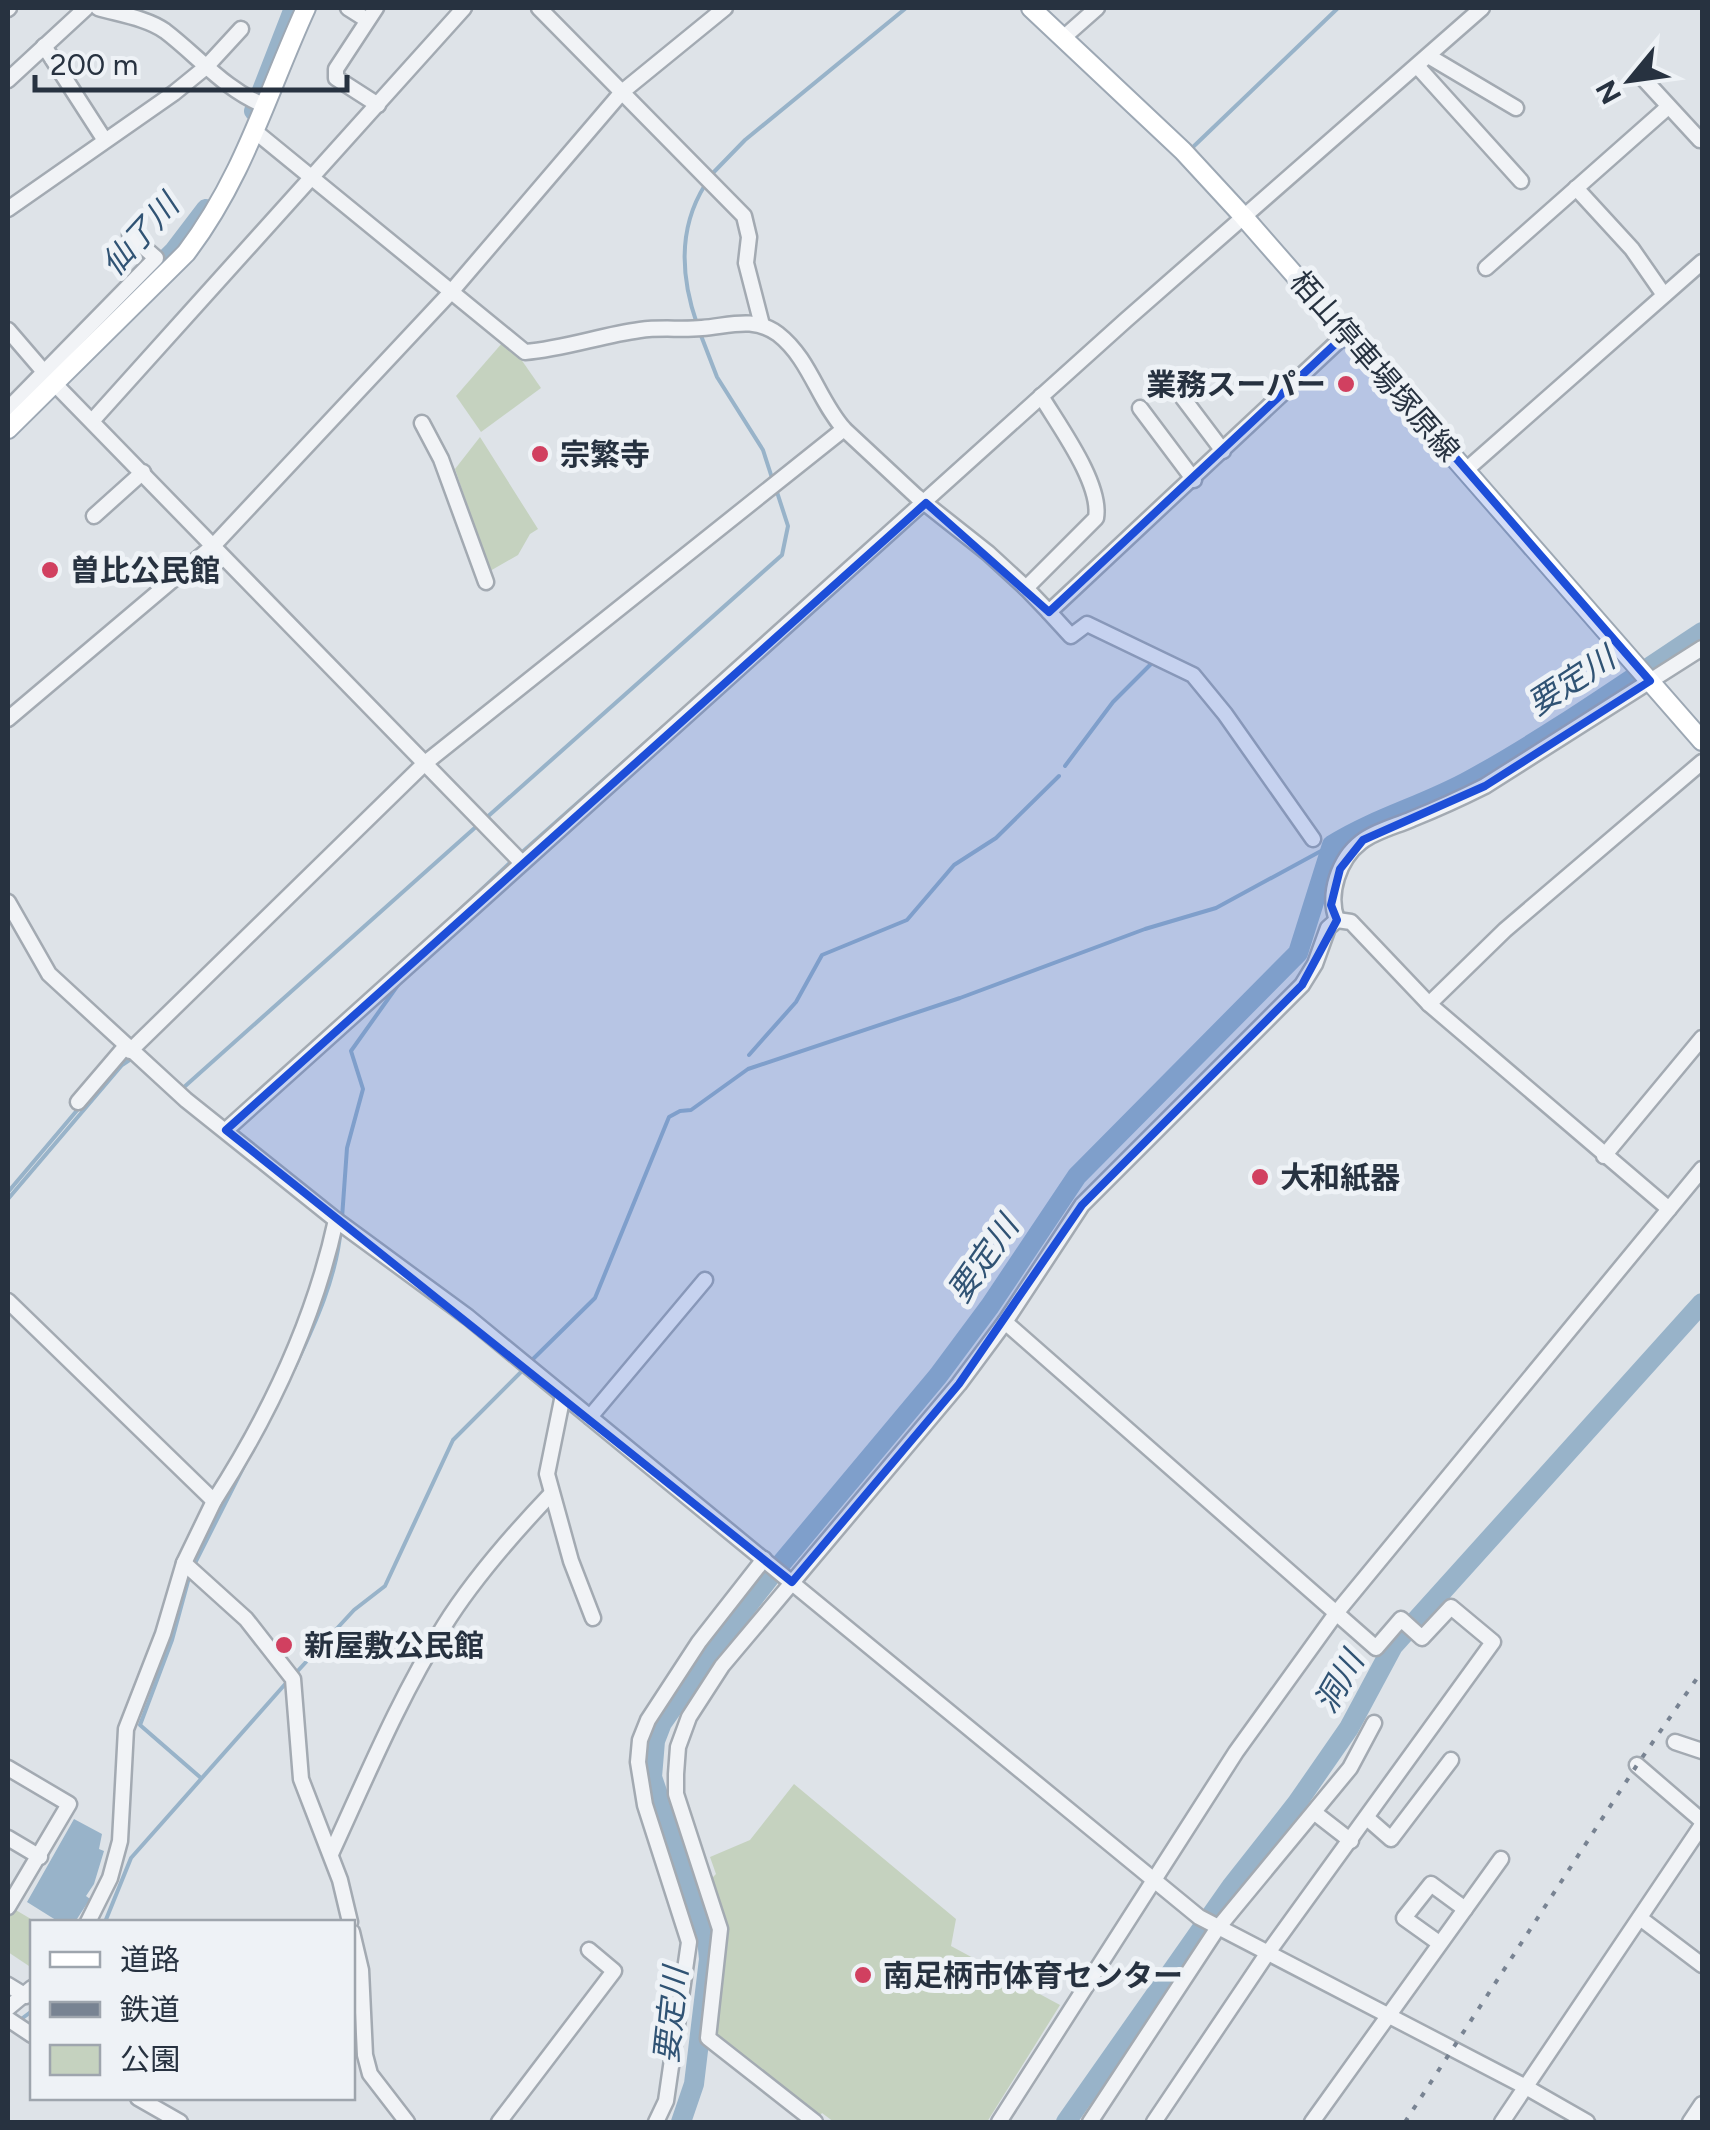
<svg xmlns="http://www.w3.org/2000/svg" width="1710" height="2130" font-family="Figtree,'Noto Sans JP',sans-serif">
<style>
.green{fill:#c5d2bf}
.water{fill:#98b3c9}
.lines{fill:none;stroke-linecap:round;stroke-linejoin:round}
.stream{stroke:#98b3c9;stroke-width:4}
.river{stroke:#98b3c9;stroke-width:20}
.minor-casing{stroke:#a3aab2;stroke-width:19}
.major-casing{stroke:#9da8b4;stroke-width:22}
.minor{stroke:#f1f3f6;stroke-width:14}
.major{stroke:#fff;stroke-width:18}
.rail{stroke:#788392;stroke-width:4;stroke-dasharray:5 10;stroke-linecap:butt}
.marked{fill:#1d4ed8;fill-opacity:0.2;stroke:#1d4ed8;stroke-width:8;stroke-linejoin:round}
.poi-dot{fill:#d14060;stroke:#eef2f6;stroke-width:4}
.labels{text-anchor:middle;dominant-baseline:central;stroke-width:10;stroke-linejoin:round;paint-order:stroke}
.street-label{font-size:30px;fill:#273240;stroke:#eef2f6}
.poi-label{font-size:30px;font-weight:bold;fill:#273240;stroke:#eef2f6;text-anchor:start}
.water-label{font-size:32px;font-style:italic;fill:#305374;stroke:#eef2f6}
</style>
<rect width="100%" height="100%" fill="#dee3e8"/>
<g class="green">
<path d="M503 342 516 352 541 388 481 432 456 396Z"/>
<path d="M480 437 538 529 530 534 518 555 490 571 455 469Z"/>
<path d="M794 1784 956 1919 951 1946 1060 2005 987 2122H834L822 2113 818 2118 712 2032 725 1934 721 1908 710 1880 716 1874 710 1857 750 1840Z"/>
<path d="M14 1909 36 1922H32V1968L8 1952V1920Z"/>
</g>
<path class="water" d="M74 1819 102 1834 99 1849 104 1851 94 1884 86 1896 90 1899 75 1922H59L27 1902Z"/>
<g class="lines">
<g class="stream">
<path d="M29 51 76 8"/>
<path d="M1193 147 1338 8"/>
<path d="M710 176 745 140 906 8"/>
<path d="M697 324C681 278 678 228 705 185"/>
<path d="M700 333 717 377 763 450 773 481"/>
<path d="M922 494 1127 310"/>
<path d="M1065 766 1113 702 1155 660"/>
<path d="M485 819 782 555 788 526 776 489"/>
<path d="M520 854 663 727"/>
<path d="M447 922 513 860"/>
<path d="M749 1055 796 1002 822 955 907 920 954 865 996 838 1059 776"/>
<path d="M183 1088 478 825"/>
<path d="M8 1192 79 1108"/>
<path d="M8 1199 122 1065 134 1057"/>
<path d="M342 1218 347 1148 363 1089 351 1051 403 978"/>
<path d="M531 1361 595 1298 669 1117 680 1111 691 1110 748 1069 960 998 1145 929 1216 908 1332 845"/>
<path d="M294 1369C315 1324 337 1277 341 1227"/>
<path d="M194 1565 246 1462"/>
<path d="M190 1574 172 1640 140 1725 201 1778"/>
<path d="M294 1675 354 1610 385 1586 453 1440 525 1368"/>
<path d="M105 1922 131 1858 287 1682"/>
<path d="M20 2020 32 2011"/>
</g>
<g class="river">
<path d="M254 111 294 8"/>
<path d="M73 352 174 251 206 209"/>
<path d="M681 2122 694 2084 709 1959 707 1938 652 1777 655 1741 662 1723 713 1650 769 1578 938 1376 990 1306 1077 1176 1298 953 1332 845C1375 818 1425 805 1470 780 1550 736 1626 682 1702 632"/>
<path d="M1066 2122 1231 1887 1297 1803 1349 1728 1393 1646 1702 1303"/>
</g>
<defs>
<g id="minor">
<path d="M98 8C118 14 147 18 165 31 198 56 226 91 266 106"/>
<path d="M348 8 367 20"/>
<path d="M376 8 336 69V78L378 105"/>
<path d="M539 8 744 216 749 237 746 263 762 325"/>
<path d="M8 9 9 8"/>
<path d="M1063 38 1097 8"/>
<path d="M44 46 104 139"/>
<path d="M1430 57 1516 108"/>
<path d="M1418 67 1521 181"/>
<path d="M1641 76 1700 140"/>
<path d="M8 80 86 8"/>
<path d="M256 132 525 352C564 349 602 335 640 330 661 327 682 330 702 328 729 326 754 316 778 334 810 359 818 400 844 429L916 496 988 553 1026 588 1096 518C1102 484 1059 426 1041 396"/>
<path d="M1576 188 1632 249 1664 295"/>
<path d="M8 209 174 93 206 67 241 29"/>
<path d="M1486 268 1668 107"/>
<path d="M8 330 51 380 522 863"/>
<path d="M1183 398 1223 451"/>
<path d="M1140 408 1194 480"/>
<path d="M8 409 156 258 130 235"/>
<path d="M93 420 464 8"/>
<path d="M422 423 441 459 486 582"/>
<path d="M1466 470 1702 262"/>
<path d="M94 516 143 472"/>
<path d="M1026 588 1049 612 1347 333"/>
<path d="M1049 612 1071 636 1087 624 1193 675 1225 714 1313 839"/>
<path d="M8 719 214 545 451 292 622 92 725 8"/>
<path d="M8 902 49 974 186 1100 336 1220C314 1321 270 1414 214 1501L8 1301"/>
<path d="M1337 920C1327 894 1339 859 1361 842 1375 831 1396 826 1412 819 1437 809 1461 798 1485 786L1702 648"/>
<path d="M1337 920 1351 922 1429 1004 1669 1209"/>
<path d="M1429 1004 1505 930 1702 762"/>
<path d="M130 1051 424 764 844 429"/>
<path d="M78 1102 125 1047"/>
<path d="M226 1130 1126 320 1482 8"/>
<path d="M1604 1156 1702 1038"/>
<path d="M336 1220 468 1317 1199 1917 1524 2086 1587 2122"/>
<path d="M1005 1322 1376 1648 1401 1619 1422 1638 1451 1607 1493 1642 1267 1954 1154 2122"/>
<path d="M563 1395 547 1474 571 1561 593 1618"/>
<path d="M590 1417 705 1280"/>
<path d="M184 1563 246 1619 293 1679 301 1779 340 1880 350 1922"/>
<path d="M1675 1742 1702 1751"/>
<path d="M1637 1765 1702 1821"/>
<path d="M8 1768 69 1804 8 1907"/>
<path d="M1315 1813 1351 1841"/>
<path d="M1367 1818 1391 1839 1451 1760"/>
<path d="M8 1838 40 1857"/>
<path d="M331 1854C366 1778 399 1698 444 1626 474 1578 512 1535 551 1494"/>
<path d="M1640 1918 1702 1965"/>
<path d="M88 1922 110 1878 120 1841 126 1729 163 1634 184 1563 214 1501"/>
<path d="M352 1932 361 1970 365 2055 370 2074 407 2122"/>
<path d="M1439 1943 1404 1918 1431 1884 1465 1909"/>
<path d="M8 1985 26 1996"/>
<path d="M8 2008 32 1988"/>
<path d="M8 2019 32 2035"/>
<path d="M138 2098 180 2122"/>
<path d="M499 2122 614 1971 589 1950"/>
<path d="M656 2122 666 2101 689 1942 645 1805 638 1762 640 1740 648 1720 699 1642 764 1559"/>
<path d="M815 2122 708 2038 720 1929 676 1794V1774L678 1747 689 1717 722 1666 959 1384 1005 1322 1082 1205 1302 985 1315 964 1328 928 1337 920"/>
<path d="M999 2122 1236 1752 1337 1612 1702 1169"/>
<path d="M1090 2122 1217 1929 1350 1768 1374 1723"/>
<path d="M1312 2122 1501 1859"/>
<path d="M1502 2122 1702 1825"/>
<path d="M1690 2122 1702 2104"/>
</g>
<g id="major">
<path d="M1031 8 1183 151 1243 216 1702 741"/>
<path d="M8 429 186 253C244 177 267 93 306 8"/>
</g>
</defs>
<use href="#minor" class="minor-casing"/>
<use href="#major" class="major-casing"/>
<use href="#minor" class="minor"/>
<use href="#major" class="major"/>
<path class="rail" d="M1405 2122 1637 1765 1702 1671"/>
</g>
<path class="marked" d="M1347 333 1650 681 1485 786 1363 840 1340 869 1331 905 1337 920 1302 985 1082 1205 959 1384 792 1582 226 1130 926 503 1049 612Z"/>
<g class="poi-dot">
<circle cx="1346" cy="384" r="10"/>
<circle cx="540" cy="454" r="10"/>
<circle cx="50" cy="570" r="10"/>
<circle cx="1260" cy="1177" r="10"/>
<circle cx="284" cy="1645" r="10"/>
<circle cx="863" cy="1975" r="10"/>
</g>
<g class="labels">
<g class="street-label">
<text transform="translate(1375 366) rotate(49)">栢山停車場塚原線</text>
</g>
<g class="poi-label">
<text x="1326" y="384" text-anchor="end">業務スーパー</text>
<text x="560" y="454">宗繁寺</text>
<text x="70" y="570">曽比公民館</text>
<text x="1280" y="1177">大和紙器</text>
<text x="304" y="1645">新屋敷公民館</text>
<text x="883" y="1975">南足柄市体育センター</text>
</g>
<g class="water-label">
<text transform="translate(140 235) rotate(-48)">仙了川</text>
<text transform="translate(1571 681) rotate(-33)">要定川</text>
<text transform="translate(983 1259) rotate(-55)">要定川</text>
<text transform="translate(1339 1682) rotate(-60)">洞川</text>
<text transform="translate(671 2015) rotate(-84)">要定川</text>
</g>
</g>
<rect width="1710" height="2130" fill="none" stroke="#273240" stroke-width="20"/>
<rect x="30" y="1920" width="325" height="180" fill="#eef2f6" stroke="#9ea5ad" stroke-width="2.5"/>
<rect x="50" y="1952" width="50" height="15" fill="#ffffff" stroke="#9ea5ad" stroke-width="2.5"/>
<text x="120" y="1970" font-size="30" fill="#273240">道路</text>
<rect x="50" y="2002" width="50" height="15" fill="#788392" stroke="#9ea5ad" stroke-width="2.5"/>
<text x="120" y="2020" font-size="30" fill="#273240">鉄道</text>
<rect x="50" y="2045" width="50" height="30" fill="#c5d2bf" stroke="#9ea5ad" stroke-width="2.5"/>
<text x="120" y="2070" font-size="30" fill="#273240">公園</text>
<g transform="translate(1630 80) rotate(241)" stroke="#eef2f6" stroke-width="8" paint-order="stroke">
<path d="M0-8L18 38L0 25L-18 38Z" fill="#273240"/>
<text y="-15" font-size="28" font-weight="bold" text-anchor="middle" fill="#273240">N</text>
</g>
<path d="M35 75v15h312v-15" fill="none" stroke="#273240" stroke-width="5"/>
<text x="50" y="75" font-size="30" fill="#273240" stroke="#eef2f6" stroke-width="8" paint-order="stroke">200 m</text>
</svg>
